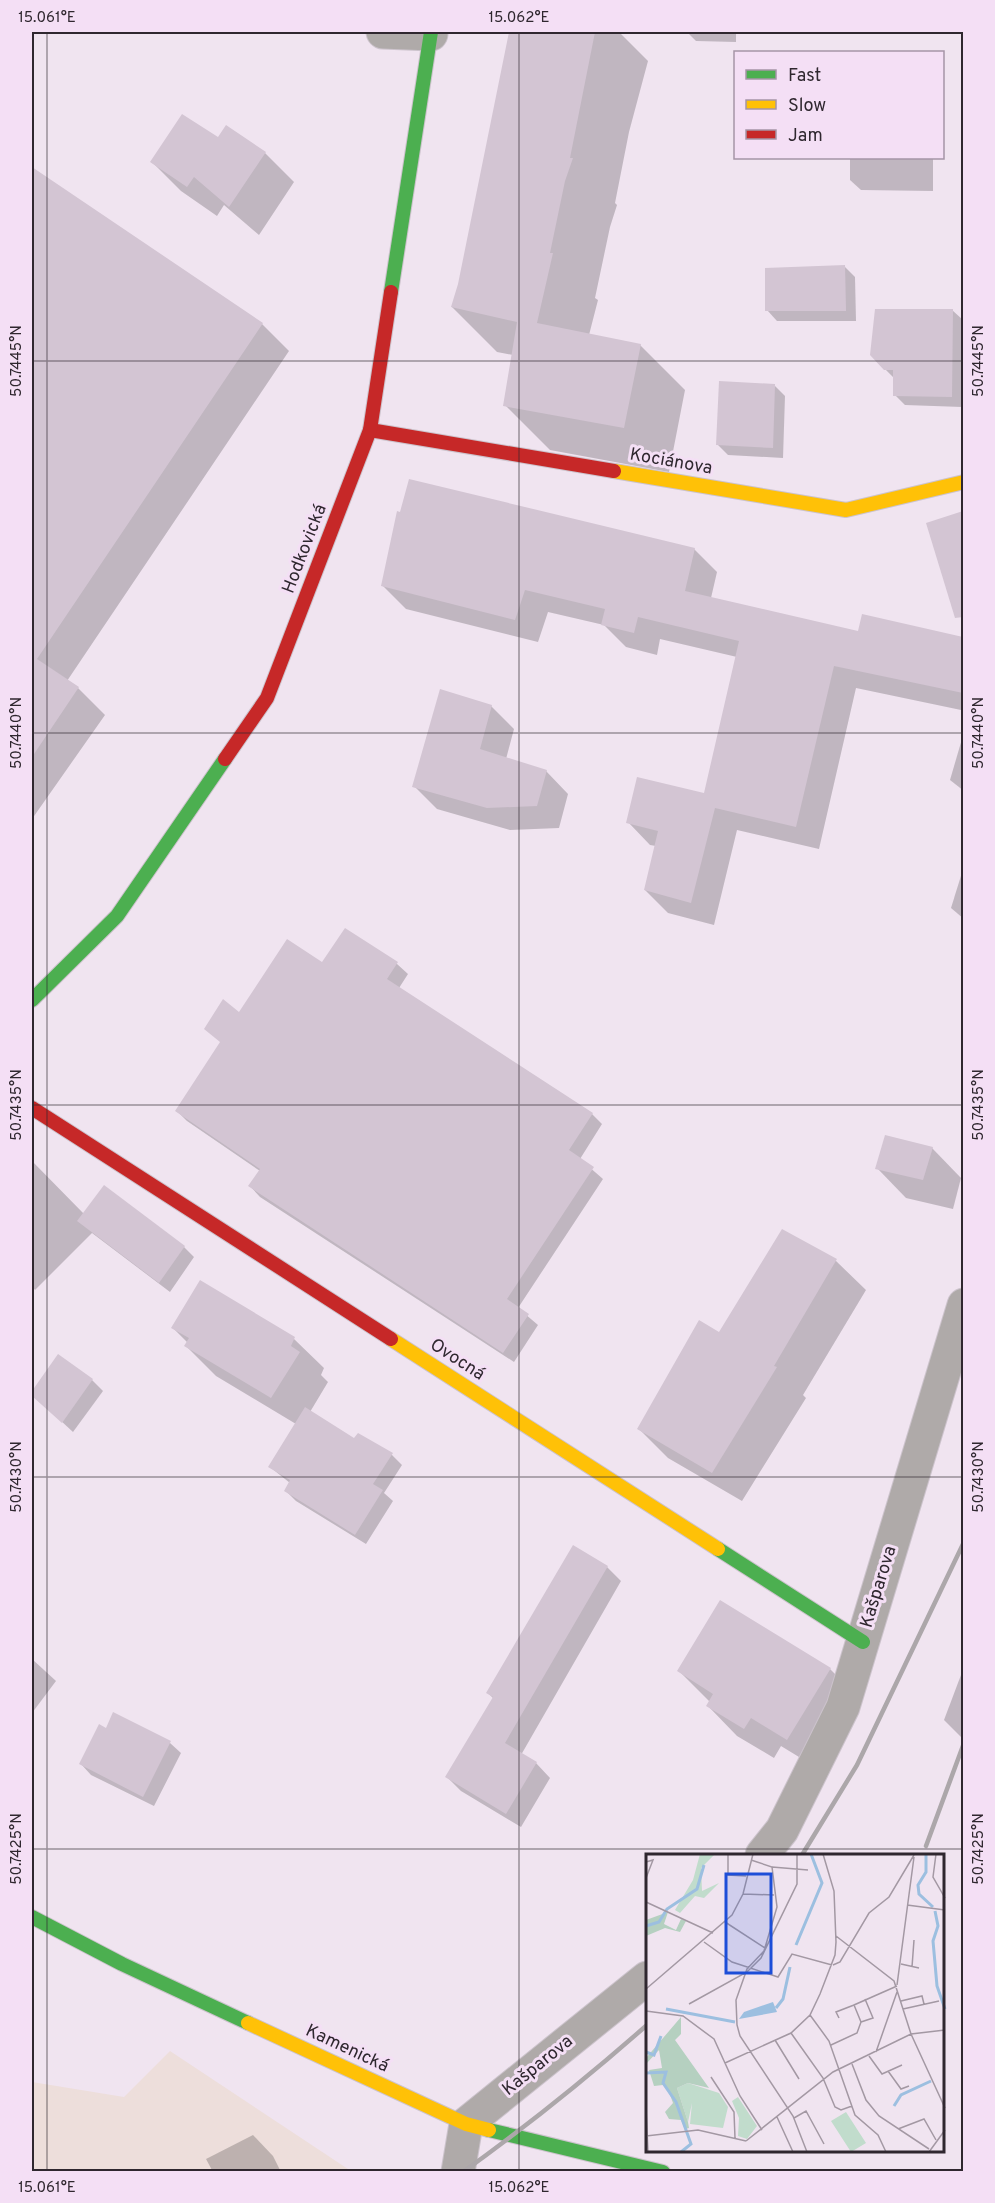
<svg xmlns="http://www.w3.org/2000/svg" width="995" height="2203" font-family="Overpass,sans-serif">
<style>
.industrial{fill:#eddedb}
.shadow{fill:#0003}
.building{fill:#d3c5d3}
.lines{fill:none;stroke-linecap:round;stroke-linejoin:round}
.street-casing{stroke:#ccc3cc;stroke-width:35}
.fast-casing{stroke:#ccc3cc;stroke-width:16}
.slow-casing{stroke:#ccc3cc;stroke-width:16}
.jam-casing{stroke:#ccc3cc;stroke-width:16}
.street{stroke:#afaaa9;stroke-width:33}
.fast{stroke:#4caf50;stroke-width:14}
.slow{stroke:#ffc107;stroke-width:14}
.jam{stroke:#c62828;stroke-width:14}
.rail{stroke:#aca7aa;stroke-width:4.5}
.ticks{fill:none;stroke:#2f272f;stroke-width:1.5;stroke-opacity:0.45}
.labels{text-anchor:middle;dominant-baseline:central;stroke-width:6;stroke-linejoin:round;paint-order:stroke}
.street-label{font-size:18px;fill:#2f272f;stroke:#f4dff5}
.inset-river{fill:none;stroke:#9cbfe0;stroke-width:3}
.inset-road{fill:none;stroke:#a398a3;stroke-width:1.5}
.view{fill:#1d4ed8;fill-opacity:0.15;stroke:#1d4ed8;stroke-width:3}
.inset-edge{fill:none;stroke:#2f272f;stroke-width:3}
.neatline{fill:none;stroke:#2f272f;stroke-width:2}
.ticks-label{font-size:15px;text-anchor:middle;fill:#2f272f}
</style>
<rect width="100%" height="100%" fill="#f0e4f0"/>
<path class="industrial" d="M170 2051 351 2171H32V2082L124 2097Z"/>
<g class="shadow">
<path d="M511 32H619L648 61 629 132 615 203 617 205 610 227 595 298 598 300 589 335 640 345 685 390 669 472 550 450 505 405 513 355 497 352 452 307 460 284Z"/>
<path d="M687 32H736V42L696 41Z"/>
<path d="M218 139 265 153 294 182 259 235 224 205 217 216 181 191 152 162Z"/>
<path d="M850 158H933V191L861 190 850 180Z"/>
<path d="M32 170 262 324 289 351 67 681 78 688 105 715 32 819Z"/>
<path d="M845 267 855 277 856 321H777L767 310Z"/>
<path d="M952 310 963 320 962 407 905 405 895 395V379L885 369Z"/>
<path d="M775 386 785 396 783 458 728 455 718 445Z"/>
<path d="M964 513V618L954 608 927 524Z"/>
<path d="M694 549 717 572 711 598 859 633 949 635 964 650V700L961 710 856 688 819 849 737 830 714 925 668 913 645 890 656 846 650 845 628 822 705 795 737 657 660 639 657 655 626 647 604 625 548 612 538 642 406 609 383 586Z"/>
<path d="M491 706 514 729 506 759 546 771 568 794 559 828 510 830 437 809 414 786Z"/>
<path d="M964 732V791L950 780Z"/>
<path d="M964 866V919L951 908Z"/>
<path d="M345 930 397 964 408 974 399 988 592 1114 602 1124 580 1159 603 1179 518 1308 538 1325 514 1362 260 1197 250 1186 260 1171 187 1121 177 1111 240 1014 322 964Z"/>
<path d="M932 1148 961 1178 953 1209 906 1198 877 1168Z"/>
<path d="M32 1161 84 1214 184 1247 194 1257 170 1292 92 1233 35 1290 32 1286Z"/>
<path d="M782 1231 836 1261 866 1290 803 1395 806 1398 742 1501 668 1458 639 1429 719 1334Z"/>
<path d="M201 1282 294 1339 324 1368 321 1375 328 1382 310 1412 355 1440 392 1455 402 1465 384 1493 393 1501 366 1544 296 1501 285 1490 290 1483 270 1467 296 1424 216 1376 186 1346 188 1343 173 1328Z"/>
<path d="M58 1356 92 1380 103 1391 73 1432 32 1394Z"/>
<path d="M607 1567 621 1581 521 1755 536 1763 550 1778 521 1827 461 1791 447 1777 494 1699 488 1693Z"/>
<path d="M32 1659 56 1681 32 1713Z"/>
<path d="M964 1667V1740L944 1720Z"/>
<path d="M830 1669 859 1698 817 1768 781 1746 774 1758 737 1736 708 1706 710 1702 679 1671Z"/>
<path d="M114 1714 170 1743 181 1753 154 1806 91 1775 81 1764 106 1730Z"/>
<path d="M253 2135 273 2156 281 2172H213L206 2159Z"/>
</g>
<g class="building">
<path d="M509 32H595L570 158H573L565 181 550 253H553L537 323 641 344 624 428 503 406 517 322 451 307 458 284Z"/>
<path d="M182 114 218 137 226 125 266 152 229 207 194 177 187 187 150 162Z"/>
<path d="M32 167 263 323 37 659 79 687 32 757Z"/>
<path d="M845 265 846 311H765V268Z"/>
<path d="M875 309H953L952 397 893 396V370H884L870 355Z"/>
<path d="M719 381 775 384 773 448 716 445Z"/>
<path d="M409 479 695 548 685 591 858 631 862 614 963 637V693L834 666 796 827 715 808 691 903 644 890 658 831 626 823 637 777 704 793 739 641 638 617 634 633 601 625 605 609 525 590 515 620 381 586 397 511 400 512Z"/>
<path d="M963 511V617L955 618 926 523Z"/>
<path d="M440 689 492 705 480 749 547 770 537 806 487 808 412 787Z"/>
<path d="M345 928 398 962 387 979 593 1113 569 1150 594 1167 507 1299 529 1314 503 1353 248 1186 260 1169 175 1111 220 1042 204 1029 223 999 239 1012 287 939 322 962Z"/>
<path d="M885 1135 933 1147 923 1180 875 1169Z"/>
<path d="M104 1185 185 1246 159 1283 77 1221Z"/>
<path d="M782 1229 837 1259 774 1366 777 1367 712 1473 637 1429 699 1320 719 1332Z"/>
<path d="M200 1280 295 1337 291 1346 300 1352 271 1398 184 1346 189 1338 171 1328Z"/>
<path d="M58 1354 93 1379 62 1423 32 1396V1391Z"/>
<path d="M305 1407 354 1438 358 1433 393 1453 373 1484 383 1490 355 1535 284 1491 290 1480 268 1467Z"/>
<path d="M573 1545 608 1566 505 1743 537 1762 506 1814 445 1777 493 1697 486 1693Z"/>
<path d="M720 1600 831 1668 787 1740 751 1718 744 1729 706 1706 713 1694 677 1671Z"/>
<path d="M113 1712 171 1741 143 1797 79 1764 99 1724 106 1728Z"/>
</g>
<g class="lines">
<defs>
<g id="street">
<path d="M383 32 431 34"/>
<path d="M762 1855 782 1830 843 1707 964 1305"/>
<path d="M458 2172 466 2124 647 1978"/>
</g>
<g id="fast">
<path d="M391 292 431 32"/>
<path d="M32 1000 117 916 225 759"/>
<path d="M718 1549 863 1642"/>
<path d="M32 1917 122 1964 248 2023"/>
<path d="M489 2130 663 2172"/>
</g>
<g id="slow">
<path d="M614 471 846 510 964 482"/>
<path d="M391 1339 718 1549"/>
<path d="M248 2023 466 2124 489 2130"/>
</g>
<g id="jam">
<path d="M370 430 614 471"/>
<path d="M225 759 267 698 370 430 391 292"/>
<path d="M32 1108 391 1339"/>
</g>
</defs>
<use href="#street" class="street-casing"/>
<use href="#fast" class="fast-casing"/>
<use href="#slow" class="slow-casing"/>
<use href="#jam" class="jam-casing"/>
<use href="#street" class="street"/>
<use href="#fast" class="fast"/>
<use href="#slow" class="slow"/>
<use href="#jam" class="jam"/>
<g class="rail">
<path d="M926 1846 964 1743"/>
<path d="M802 1855 857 1765 964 1542"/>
<path d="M463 2172C527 2126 588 2077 647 2025"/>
</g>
</g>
<path class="ticks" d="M47 32V2172M519 32V2172M32 361H964M32 733H964M32 1105H964M32 1477H964M32 1849H964"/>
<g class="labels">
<g class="street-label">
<text transform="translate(671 462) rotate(10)">Kociánova</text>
<text transform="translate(305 549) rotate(-69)">Hodkovická</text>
<text transform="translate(457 1360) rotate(33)">Ovocná</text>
<text transform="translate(879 1587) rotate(-73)">Kašparova</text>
<text transform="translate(347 2049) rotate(25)">Kamenická</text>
<text transform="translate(538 2066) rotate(-39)">Kašparova</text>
</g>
</g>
<g transform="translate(646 1854)">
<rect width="298" height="298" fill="#f0e4f0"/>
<path d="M54 0H69L55 14 56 37 73 29 58 44 49 42 34 59 29 56 47 26ZM42 229 73 239 82 253 77 274 44 270 46 249 42 268 31 234ZM92 243 111 272 101 285 92 282 93 264 86 247ZM200 258 220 289 205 298 185 267Z" fill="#c1dccc"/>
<path d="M22 58 18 70 30 76 35 65 40 67 34 78 19 74 0 82V66ZM35 163V180L29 186 63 234 42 229 31 234 42 268 43 274 39 275 35 266 23 265 19 258 27 249 22 235 17 231 8 232 3 216 16 214 13 196 0 210V204Z" fill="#b5d0c0"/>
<path d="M127 148 131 158 93 165 98 158Z" fill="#9cbfe0"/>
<path class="inset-river" d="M280 0V18L272 31 273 40 287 53M289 57 292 72 287 87 291 132 299 155M0 72 13 68 21 55 51 35 58 11M150 91 176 29 165 0M130 154 137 145 144 113M20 155 89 168M0 198 8 201 15 182M0 219 20 218 17 229 30 248 45 290 35 298M248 252 255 241 285 227"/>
<path class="inset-road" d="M82 0V21L100 22M290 0 287 23 299 44M105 6 126 13 131 53 118 97 101 115 90 146 91 171 94 182 147 262 161 298M0 8 7 6 0 24M126 13 162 16M97 40 128 41M0 48 67 79M261 51 299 56M79 68 119 94M190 82 248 127 265 180 299 254M58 88 86 108 132 123 146 100 186 111M255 110 273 114M187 111 194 108 223 59 243 43 268 1M266 113 268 86M251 131 268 3M0 135 86 61 97 40 107 0M255 147 276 142 278 150M43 150 101 118 115 104 151 30V0M257 155 293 147M0 157 37 162 68 185 94 242 116 276M164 161 183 187 209 261 232 281 240 298M193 164 190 158 208 151M215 168 227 164 219 145M145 179 177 224 189 253 195 256 206 252M129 186 153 225M185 191 211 179 215 168 208 151 251 132M230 198 251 138M223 202 236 220 256 211M79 209 145 179 164 161 174 140 189 101 190 88 188 37 177 0M206 210 220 246 233 262 283 295M242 217 255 235 263 232M65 223 88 258 89 284M0 254 2 298M131 263 147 298M148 264 160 257 178 290M252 275 278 265 290 286M0 282 52 276 100 287M100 287 187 218 265 180 299 176M283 298 299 276"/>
<path class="view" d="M80 20H125V119H80Z"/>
<rect width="298" height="298" class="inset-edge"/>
</g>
<rect width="995" height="2203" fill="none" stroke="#f4dff5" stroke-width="66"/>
<rect x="734" y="51" width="210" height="108" fill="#f4dff5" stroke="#a595a6" stroke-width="1.5"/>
<rect x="746" y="70" width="30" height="9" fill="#4caf50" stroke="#a595a6" stroke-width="1.5"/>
<text x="788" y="81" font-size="18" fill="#2f272f">Fast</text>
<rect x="746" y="100" width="30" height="9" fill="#ffc107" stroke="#a595a6" stroke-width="1.5"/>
<text x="788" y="111" font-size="18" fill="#2f272f">Slow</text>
<rect x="746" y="130" width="30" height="9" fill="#c62828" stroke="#a595a6" stroke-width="1.5"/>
<text x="788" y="141" font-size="18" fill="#2f272f">Jam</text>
<rect x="33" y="33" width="929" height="2137" class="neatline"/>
<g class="ticks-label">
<text x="47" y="22">15.061°E</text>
<text x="519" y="22">15.062°E</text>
<text transform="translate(16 361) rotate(-90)" y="5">50.7445°N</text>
<text transform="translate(978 361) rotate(-90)" y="5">50.7445°N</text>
<text transform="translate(16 733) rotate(-90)" y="5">50.7440°N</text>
<text transform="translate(978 733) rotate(-90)" y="5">50.7440°N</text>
<text transform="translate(16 1105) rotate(-90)" y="5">50.7435°N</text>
<text transform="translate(978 1105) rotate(-90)" y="5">50.7435°N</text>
<text transform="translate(16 1477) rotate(-90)" y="5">50.7430°N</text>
<text transform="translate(978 1477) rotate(-90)" y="5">50.7430°N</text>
<text transform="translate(16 1849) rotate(-90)" y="5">50.7425°N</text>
<text transform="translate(978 1849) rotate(-90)" y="5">50.7425°N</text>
<text x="47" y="2192">15.061°E</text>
<text x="519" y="2192">15.062°E</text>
</g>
</svg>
